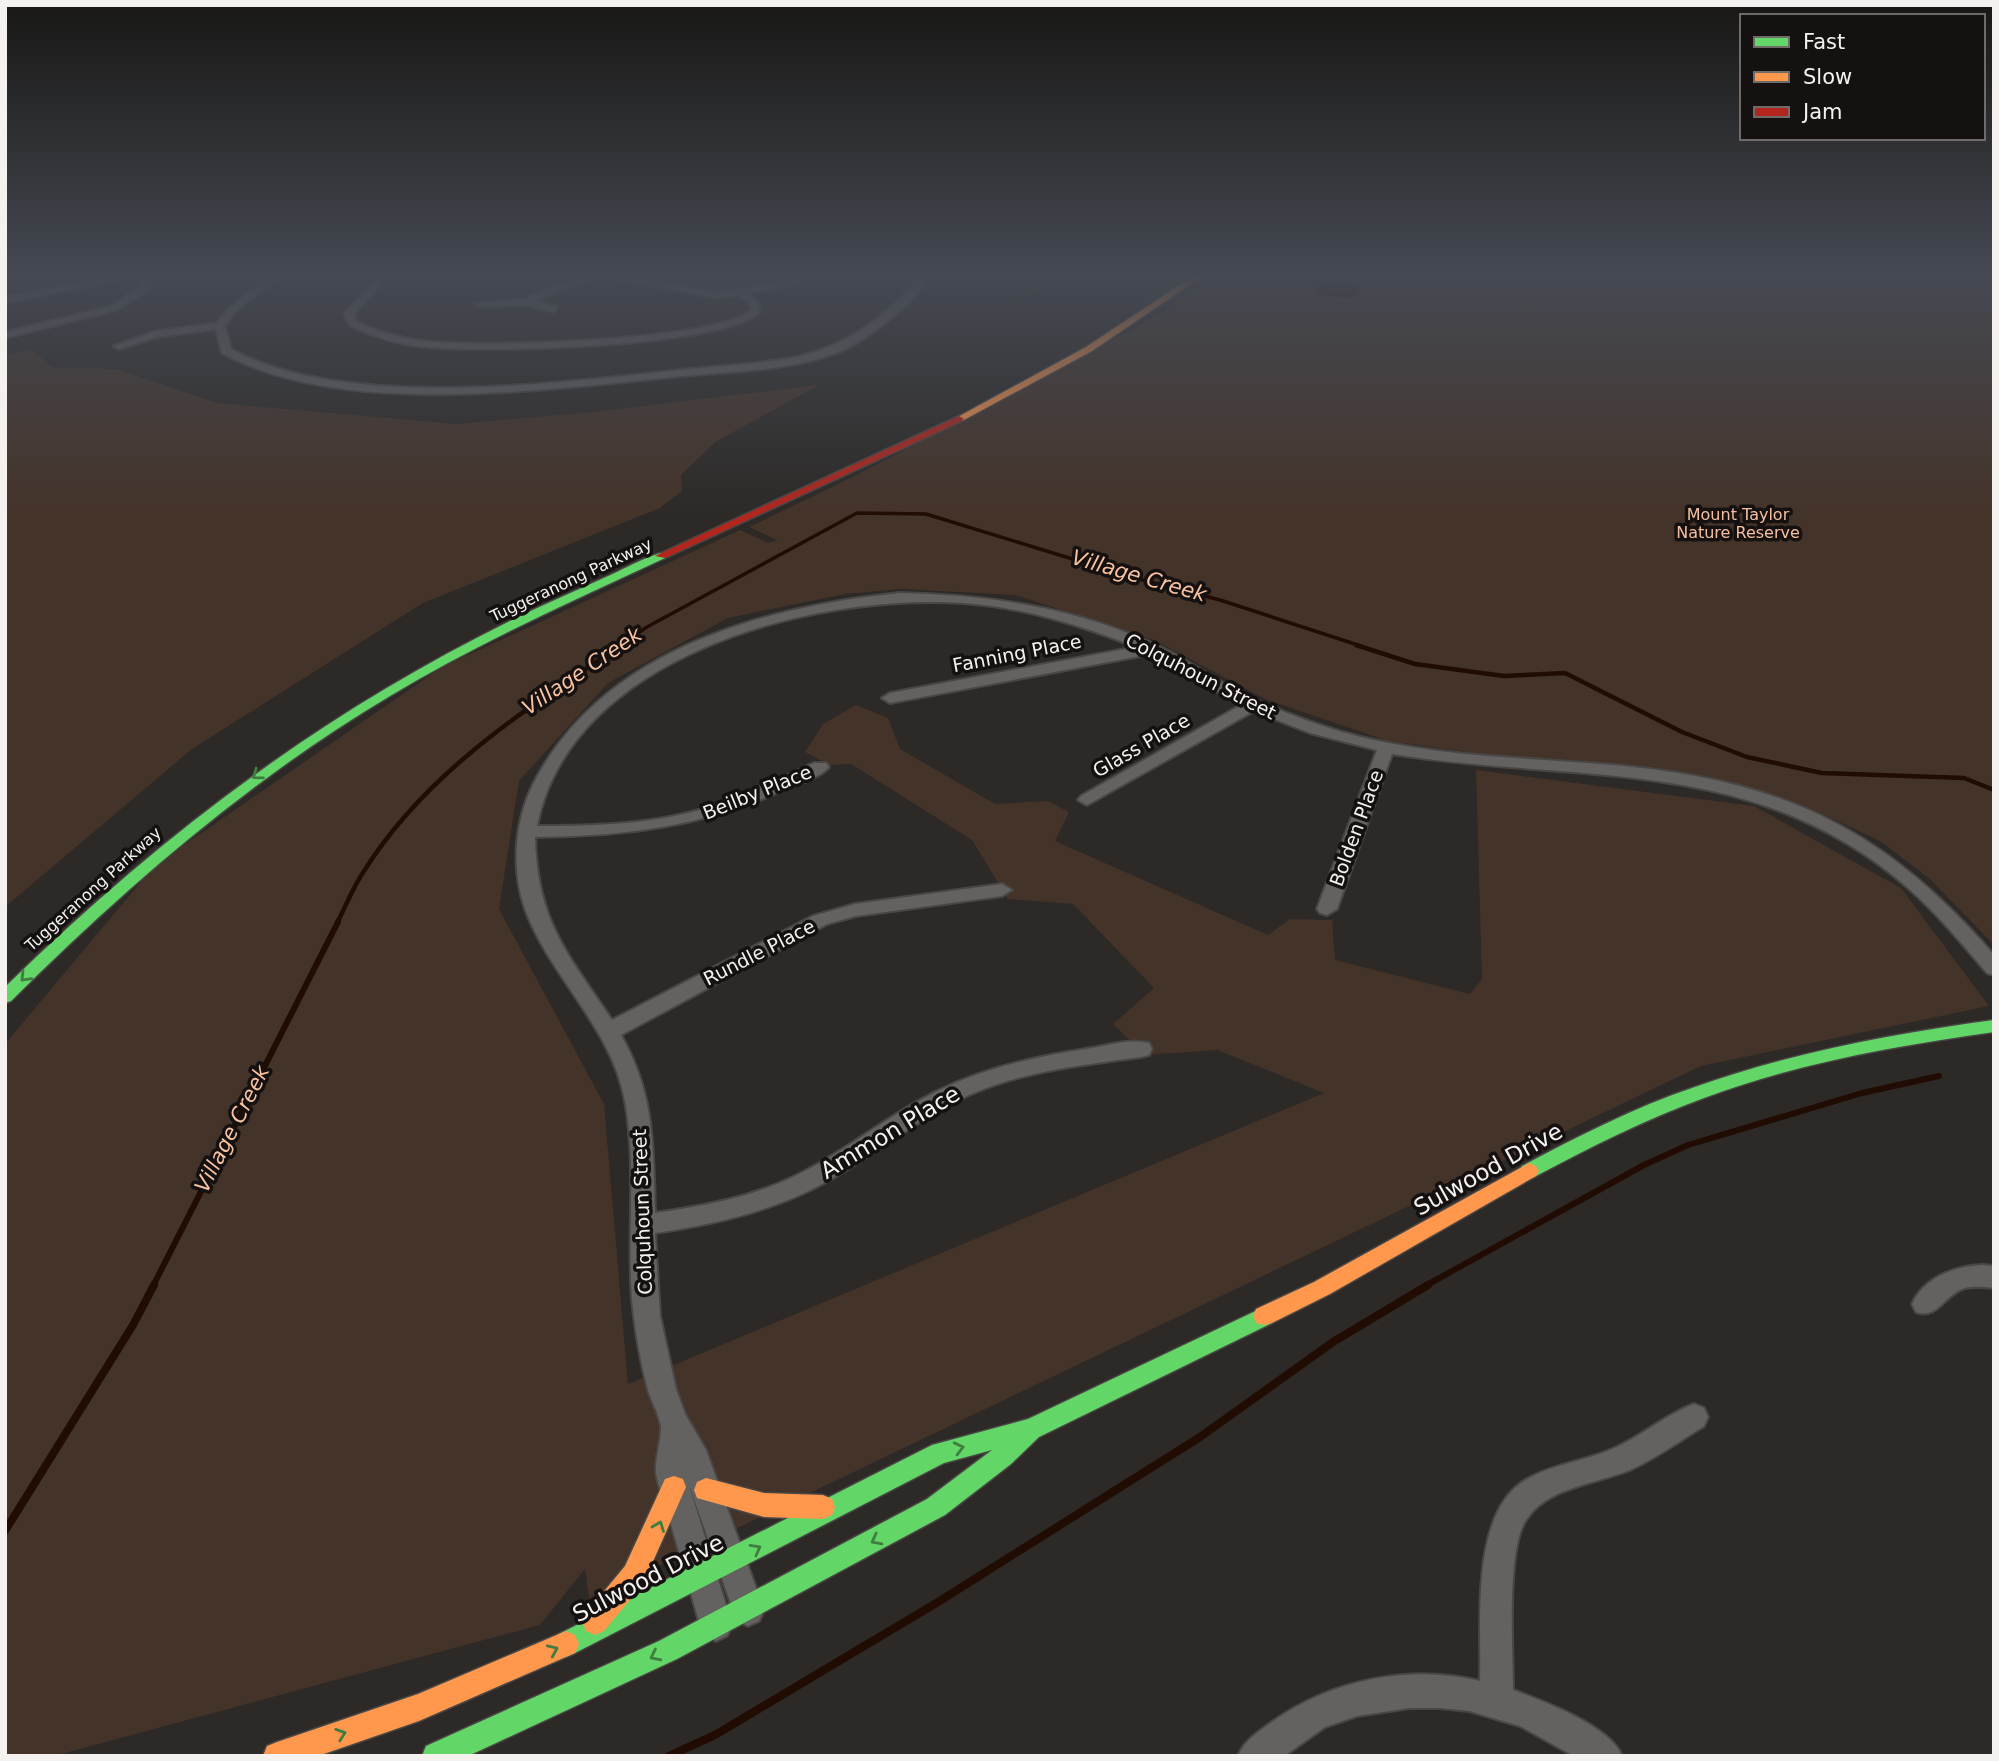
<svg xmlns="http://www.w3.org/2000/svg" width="1999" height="1761" font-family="'DejaVu Sans',sans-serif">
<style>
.green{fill:#443329}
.water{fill:#210c03}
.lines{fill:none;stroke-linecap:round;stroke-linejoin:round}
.stream-far3{stroke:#210c03;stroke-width:3.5}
.stream-far2{stroke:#210c03;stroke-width:4.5}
.stream-far1{stroke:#210c03;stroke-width:6}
.stream{stroke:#210c03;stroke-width:8}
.street-casing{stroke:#494745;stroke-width:4}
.fast-casing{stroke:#494745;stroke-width:3}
.slow-casing{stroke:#494745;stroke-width:3}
.jam-casing{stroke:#494745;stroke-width:3}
.street{fill:#646261;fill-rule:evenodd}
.fast{fill:#63d668;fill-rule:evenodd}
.slow{fill:#ff974d;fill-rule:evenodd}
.jam{fill:#b3261e;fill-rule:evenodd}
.oneway{stroke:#3f7d40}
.labels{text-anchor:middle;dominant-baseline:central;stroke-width:7;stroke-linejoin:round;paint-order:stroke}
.far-park-label{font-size:16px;fill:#f6bf9f;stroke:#141110}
.far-street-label{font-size:16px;fill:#f5f1ef;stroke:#141110}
.street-label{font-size:19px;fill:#f5f1ef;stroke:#141110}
.water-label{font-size:21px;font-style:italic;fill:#f9c3a2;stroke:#141110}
.near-street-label{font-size:23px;fill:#f5f1ef;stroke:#141110}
</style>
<rect width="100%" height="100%" fill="#2c2926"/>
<g class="green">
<path d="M1002 273H1084L1070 282 1031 294 1027 279Z"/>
<path d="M1219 273H1994V945L1930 879 1880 841 1818 812 1756 791 1678 775 1488 755 1388 741 1265 699 1154 640 1015 595 901 589 845 594 728 618 608 683 519 781 499 909 604 1104 628 1384 1324 1093 1217 1050 1145 1055 1113 1024 1154 988 1073 904 1008 899 972 840 851 764 830 765 805 752 823 724 856 705 888 718 900 749 995 804 1048 801 1069 812 1055 841 1268 935 1290 919 1332 920 1335 960 1470 994 1482 979 1476 770 1754 806 1901 888 1989 1006 1701 1066 589 1599 585 1569 540 1625 54 1756H5V1044L155 865 442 667 740 530 769 543 777 540 749 527 853 477 1155 317Z"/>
<path d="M31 349 52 367 117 369 217 403 456 424 594 412 819 385 715 442 681 475 682 491 660 508 423 603 192 749 5 907V356Z"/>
</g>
<path class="water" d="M1334 277 1358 284 1360 292 1348 298 1316 295 1313 279Z"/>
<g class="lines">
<path class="stream-far3" d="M619 646 647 627 857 513 926 514 1131 577 1220 600 1361 646"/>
<g class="stream-far2">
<path d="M1356 645 1415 664 1504 676 1565 673 1682 732 1747 757 1822 773 1964 778 1994 790"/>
<path d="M337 923C346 906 353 887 364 871 427 771 525 710 621 645"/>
</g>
<g class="stream-far1">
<path d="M153 1286 338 922"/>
<path d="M1425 1286 1644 1165 1688 1145 1862 1093 1939 1076"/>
</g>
<g class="stream">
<path d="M5 1531 133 1325 154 1285"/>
<path d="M669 1756 715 1735 938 1602 1200 1437 1333 1342 1428 1285"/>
</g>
<defs>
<g id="street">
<path d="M126 273H143L151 288 117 310 5 338V332L111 306 142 285 137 276 5 303V297Z"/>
<path d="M272 273H326L276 279 234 313 225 326 231 349C342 410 547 384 671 371 713 366 755 365 797 357 845 346 882 319 915 283L888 273H901L925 282C912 306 864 342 839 352 790 371 735 371 682 376 550 389 342 419 222 353L216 329 157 337 119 349 114 346 156 331 217 323 228 309Z"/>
<path d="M383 273H392L354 314 357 322C379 332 400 338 424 341 476 348 716 341 751 310L750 304 738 295 718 298 598 276 535 301 557 307 554 312 525 305 479 307 474 304 524 299 589 273H612L718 292 786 282 802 273H813L791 286 747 293 759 303V313C721 347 484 353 427 347 399 345 375 337 350 326L344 314Z"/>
<path d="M900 593C989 595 1073 607 1154 644 1180 655 1202 672 1227 685 1263 705 1302 720 1342 732 1426 756 1514 757 1601 764 1775 778 1878 822 1994 955V975L1987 973C1961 943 1937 913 1907 887 1752 753 1578 784 1392 754L1337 909 1327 915 1320 913 1317 909 1377 750 1310 733 1254 711 1087 805 1078 800 1081 796 1241 705 1151 654 890 703 882 698 890 693 1136 647C1080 625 1023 607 963 603 814 593 570 655 537 826 588 826 639 825 688 813 732 802 773 782 814 763H826L829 767C820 778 799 783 786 789 701 827 627 836 535 837 537 922 568 954 612 1020L813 916 855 904 1002 884 1012 890 1002 896 856 916 827 924 621 1035C655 1095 653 1146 655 1213 702 1206 749 1198 793 1177 836 1157 874 1126 915 1103 968 1072 1026 1058 1086 1049 1105 1046 1130 1038 1149 1043L1152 1049 1149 1055 1141 1057C1083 1065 1023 1071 969 1095 920 1117 879 1152 833 1178 778 1210 717 1224 655 1233L660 1316 676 1389 685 1414 706 1450 764 1610 759 1621 748 1626 737 1621 688 1482 732 1625 727 1636 716 1641 705 1636 700 1625C690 1589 679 1553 669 1517 665 1503 658 1487 656 1473 655 1458 661 1442 661 1427 660 1416 651 1401 648 1390 640 1360 635 1330 632 1299 627 1234 637 1166 625 1101 612 1028 550 977 525 909 510 865 515 815 538 775 610 648 764 607 900 593Z"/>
<path d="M1982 1265 1994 1266V1288C1984 1287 1974 1286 1965 1288 1944 1294 1938 1320 1916 1312L1912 1304C1924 1278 1954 1266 1982 1265Z"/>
<path d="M1694 1404 1704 1408 1708 1417 1704 1426C1680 1441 1656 1458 1630 1470 1596 1484 1547 1487 1526 1520 1506 1550 1513 1651 1513 1690 1543 1701 1610 1726 1622 1756H1574L1520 1726 1469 1711 1440 1708H1410L1357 1716 1325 1727 1284 1756H1238C1245 1740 1258 1732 1272 1722 1331 1680 1409 1664 1480 1681 1482 1623 1469 1509 1529 1478 1554 1464 1584 1461 1610 1450 1640 1438 1664 1415 1694 1404Z"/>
</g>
<g id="fast">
<path d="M661 553 667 556 665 558C572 601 478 643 390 696 249 780 127 886 11 1001L5 1003V987C166 830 331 706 535 609 562 597 590 584 617 572 631 565 646 557 661 553Z"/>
<path d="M1994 1020V1032C1895 1046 1798 1063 1704 1098 1646 1119 1591 1147 1536 1176L1529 1179 1522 1176 1519 1171 1522 1166C1577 1137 1633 1108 1692 1088 1790 1053 1891 1034 1994 1020Z"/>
<path d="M1264 1307 1272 1309 1275 1316 1272 1323 1039 1437 1011 1464 945 1515 677 1659 468 1756H422L426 1746 659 1641 927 1499 992 1450 944 1463 575 1653 566 1657 557 1653 553 1644 557 1635 932 1445 1028 1419Z"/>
</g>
<g id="slow">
<path d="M1198 273H1207L1092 351 962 421 954 419 1086 347Z"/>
<path d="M1529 1163 1536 1166 1539 1171 1536 1176 1330 1294 1272 1323 1264 1325 1256 1323 1253 1316 1256 1309 1314 1282Z"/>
<path d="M674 1476 683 1479 686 1487 643 1584 604 1631 595 1635 586 1631 582 1622 586 1613 625 1566 665 1479Z"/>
<path d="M706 1478 764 1493 823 1495 832 1499 835 1507 832 1515 823 1519 764 1517 697 1498 694 1490 697 1482Z"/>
<path d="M566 1631 575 1635 579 1644 575 1653 419 1721 318 1756H263L267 1746 277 1742 418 1694Z"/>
</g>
<path id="jam" d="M959 416 964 419 962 421 665 558 655 556Z"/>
</defs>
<use href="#street" class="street-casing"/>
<use href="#fast" class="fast-casing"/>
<use href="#slow" class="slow-casing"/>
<use href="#jam" class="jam-casing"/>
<use href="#street" class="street"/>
<use href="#fast" class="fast"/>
<use href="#slow" class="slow"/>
<use href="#jam" class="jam"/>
</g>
<defs><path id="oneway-chevron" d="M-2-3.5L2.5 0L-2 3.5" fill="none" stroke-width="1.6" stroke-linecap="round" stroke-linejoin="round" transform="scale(1.75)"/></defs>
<g class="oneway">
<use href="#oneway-chevron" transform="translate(257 775) rotate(144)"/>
<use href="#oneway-chevron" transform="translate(25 977) rotate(134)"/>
<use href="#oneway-chevron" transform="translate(959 1448) rotate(-14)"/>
<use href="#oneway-chevron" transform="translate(659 1526) rotate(-69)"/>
<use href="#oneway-chevron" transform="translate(876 1540) rotate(152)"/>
<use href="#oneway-chevron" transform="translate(756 1549) rotate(-29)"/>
<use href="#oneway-chevron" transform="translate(553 1650) rotate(-24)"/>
<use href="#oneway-chevron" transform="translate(655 1656) rotate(154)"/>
<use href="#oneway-chevron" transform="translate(341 1734) rotate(-19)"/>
</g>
<linearGradient id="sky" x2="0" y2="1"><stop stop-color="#181715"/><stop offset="0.53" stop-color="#454952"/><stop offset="1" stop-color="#454952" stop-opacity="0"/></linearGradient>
<rect width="1999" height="519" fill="url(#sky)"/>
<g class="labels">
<g class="far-park-label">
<text x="1738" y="514">Mount Taylor<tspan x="1738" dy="18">Nature Reserve</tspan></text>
</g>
<g class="far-street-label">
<text transform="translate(571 580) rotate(-25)">Tuggeranong Parkway</text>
<text transform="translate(93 889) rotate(-42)">Tuggeranong Parkway</text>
</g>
<g class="street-label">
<text transform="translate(1017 653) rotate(-11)">Fanning Place</text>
<text transform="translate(1201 676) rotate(27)">Colquhoun Street</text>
<text transform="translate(1141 745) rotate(-30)">Glass Place</text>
<text transform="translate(757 792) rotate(-22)">Beilby Place</text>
<text transform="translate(1356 828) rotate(-70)">Bolden Place</text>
<text transform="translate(759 952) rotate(-27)">Rundle Place</text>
<text transform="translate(642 1212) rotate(-92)">Colquhoun Street</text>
</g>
<g class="water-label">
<text transform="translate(1139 576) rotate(16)">Village Creek</text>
<text transform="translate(582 671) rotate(-34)">Village Creek</text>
<text transform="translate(232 1129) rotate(-63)">Village Creek</text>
</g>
<g class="near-street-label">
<text transform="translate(890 1132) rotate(-31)">Ammon Place</text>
<text transform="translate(1488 1169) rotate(-29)">Sulwood Drive</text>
<text transform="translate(648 1578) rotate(-27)">Sulwood Drive</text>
</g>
</g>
<rect width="1999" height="1761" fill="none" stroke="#f5f1ef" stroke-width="14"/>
<rect x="1740" y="14" width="245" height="126" fill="#141110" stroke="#6e6b69" stroke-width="2"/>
<rect x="1754" y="37" width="35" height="10" fill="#63d668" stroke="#6e6b69" stroke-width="2"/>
<text x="1803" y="49" font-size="21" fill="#f5f1ef">Fast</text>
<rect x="1754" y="72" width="35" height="10" fill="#ff974d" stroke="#6e6b69" stroke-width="2"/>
<text x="1803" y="84" font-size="21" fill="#f5f1ef">Slow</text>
<rect x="1754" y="107" width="35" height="10" fill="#b3261e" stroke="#6e6b69" stroke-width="2"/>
<text x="1803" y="119" font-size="21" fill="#f5f1ef">Jam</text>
</svg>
